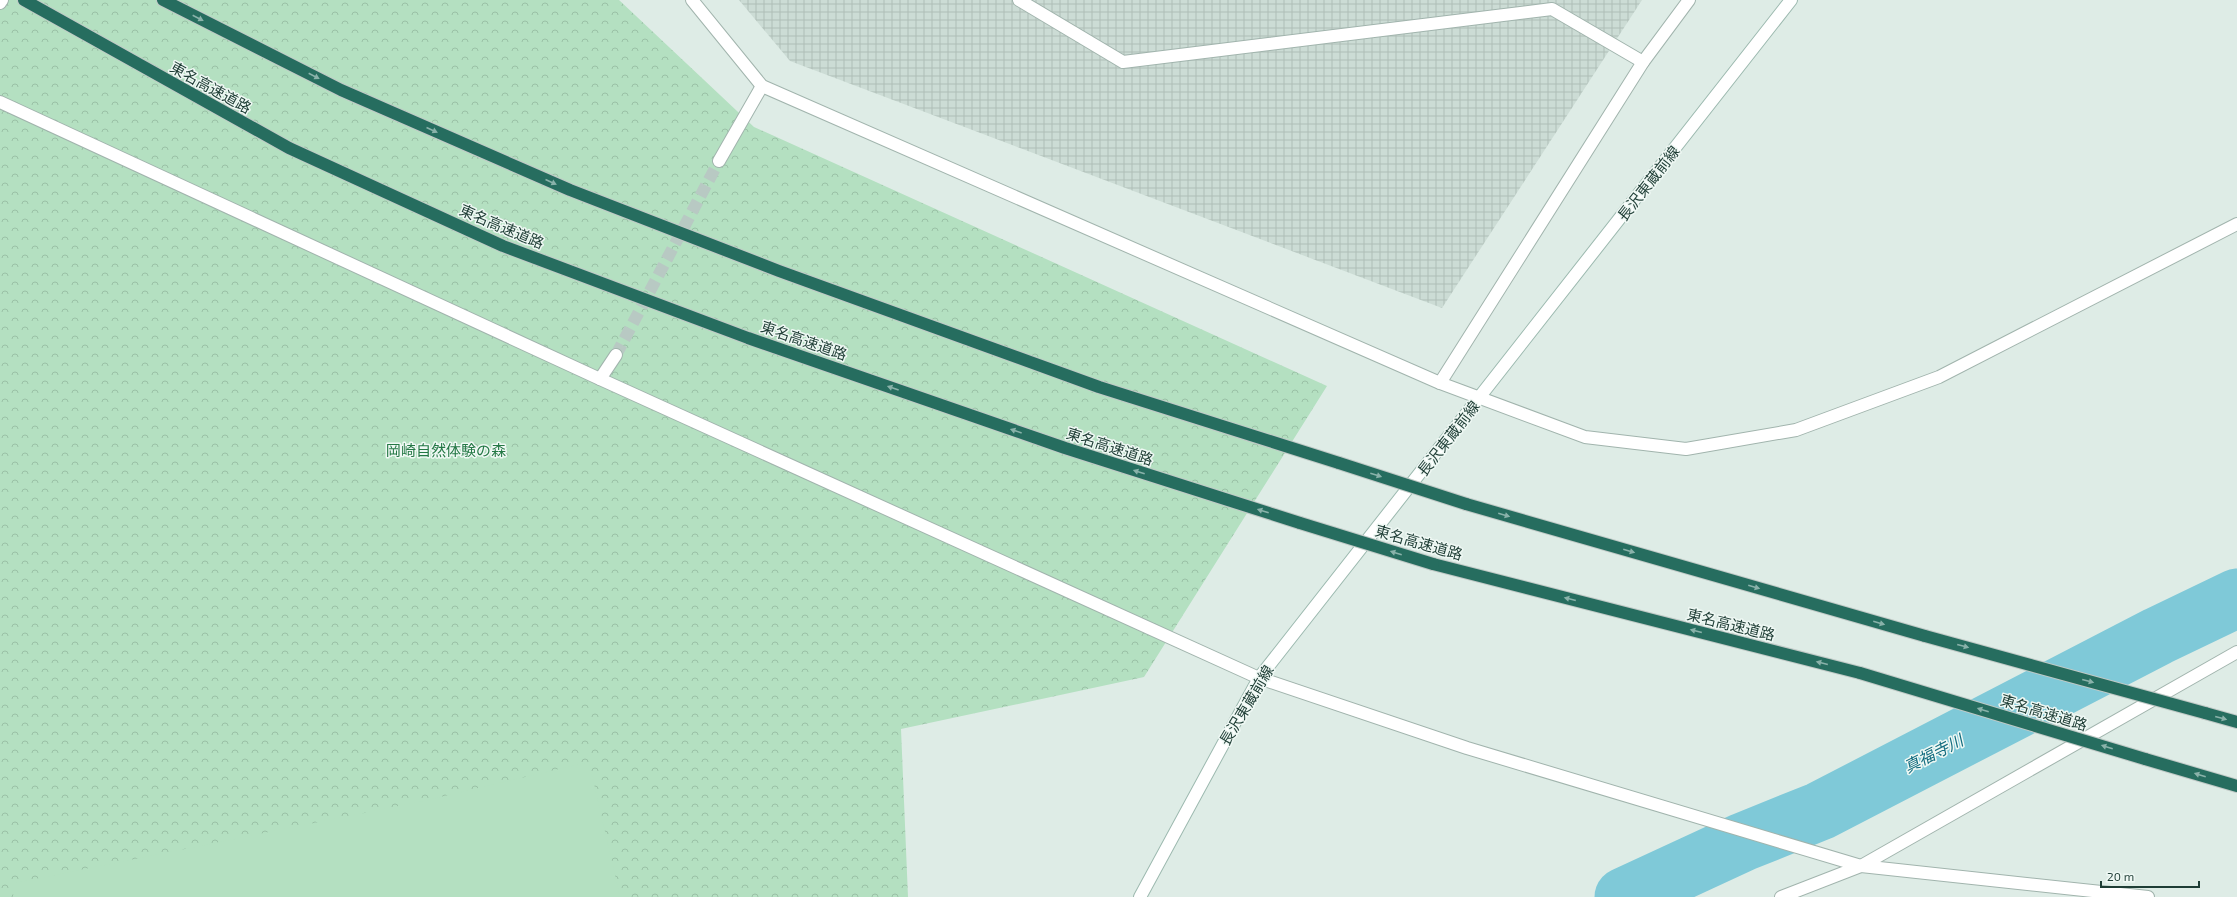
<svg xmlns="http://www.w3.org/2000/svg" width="2237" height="897" font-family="'Exo 2','Noto Sans JP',sans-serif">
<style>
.industrial{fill:url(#industrial-grid)}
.park{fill:url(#park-crowns)}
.garden{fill:#b4e0c1}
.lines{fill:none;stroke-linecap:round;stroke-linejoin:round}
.river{stroke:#7fc9d8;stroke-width:59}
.minor-tunnel{stroke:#b8c9c3;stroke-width:12;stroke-dasharray:12 6;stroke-linecap:butt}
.service-casing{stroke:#a1b4ad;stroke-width:14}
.minor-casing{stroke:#a1b4ad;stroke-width:14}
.tertiary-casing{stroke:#a1b4ad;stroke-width:14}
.secondary-casing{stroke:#9cb9af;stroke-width:14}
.motorway-casing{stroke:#c0c9c6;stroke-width:14}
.service{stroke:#fff;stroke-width:12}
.minor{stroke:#fff;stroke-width:12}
.tertiary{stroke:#fff;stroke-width:12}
.secondary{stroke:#fff;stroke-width:12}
.motorway{stroke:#266d5f;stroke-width:12}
.motorway-bridge-casing{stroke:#c0c9c6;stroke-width:14;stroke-linecap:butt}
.motorway-bridge{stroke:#266d5f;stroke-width:12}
.oneway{fill:#8ab2aa}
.labels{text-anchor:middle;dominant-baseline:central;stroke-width:3;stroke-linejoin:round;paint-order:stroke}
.street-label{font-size:15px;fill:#1e3d35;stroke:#eff8f4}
.park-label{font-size:15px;fill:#247845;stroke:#eff8f4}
.water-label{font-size:16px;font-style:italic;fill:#126c7f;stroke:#eff8f4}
</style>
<defs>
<pattern id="industrial-grid" width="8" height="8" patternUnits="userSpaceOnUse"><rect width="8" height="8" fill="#ccdcd5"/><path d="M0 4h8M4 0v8" fill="none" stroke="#afbeb7"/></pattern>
<pattern id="park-crowns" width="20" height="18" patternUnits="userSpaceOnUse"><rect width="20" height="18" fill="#b4e0c1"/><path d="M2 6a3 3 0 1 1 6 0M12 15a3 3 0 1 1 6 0" fill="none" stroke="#9ac1a6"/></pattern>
</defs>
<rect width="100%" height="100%" fill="#deece6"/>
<path class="industrial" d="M739 0H1642L1442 308 790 61Z"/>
<path class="park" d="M0 0H619L754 127 1327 386 1144 677 901 729 908 897H0Z"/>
<path class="garden" d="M589 762 620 897H14L10 884 419 802Z"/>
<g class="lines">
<path class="river" d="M1624 897 1743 842 1820 811 2158 636 2237 598"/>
<path class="minor-tunnel" d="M616 355 719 161"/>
<defs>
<g id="service">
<path d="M1019 0 1123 62 1552 9 1643 62"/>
<path d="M1440 383 1643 62 1689 0"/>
</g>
<g id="minor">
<path d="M692 0 762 86 1440 383 1585 437 1686 449 1796 430 1939 377 2237 224"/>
<path d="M0 3 2 0"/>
<path d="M0 102 600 379 1259 678"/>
<path d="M719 161 762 86"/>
<path d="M600 379 616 355"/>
<path d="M1781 897 1861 866 2237 652"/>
</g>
<path id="tertiary" d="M1259 678 1467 748 1861 866 2148 897"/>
<path id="secondary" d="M1140 897 1259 678 1791 0"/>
<g id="motorway">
<path d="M24 0 289 148 503 246 748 338 1065 448 1300 523"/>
<path d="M163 0 341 90 570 190 779 271 1099 387 1339 463"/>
<path d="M1466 504 1925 636"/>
<path d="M1433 564 1860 673"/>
<path d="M2205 713 2237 722"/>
<path d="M2145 759 2237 786"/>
</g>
</defs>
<use href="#service" class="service-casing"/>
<use href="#minor" class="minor-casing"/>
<use href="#tertiary" class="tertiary-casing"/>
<use href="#secondary" class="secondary-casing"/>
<use href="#motorway" class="motorway-casing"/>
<use href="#service" class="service"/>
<use href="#minor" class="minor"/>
<use href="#tertiary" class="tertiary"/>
<use href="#secondary" class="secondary"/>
<use href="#motorway" class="motorway"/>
<defs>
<g id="motorway-bridge">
<path d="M1339 463 1466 504"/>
<path d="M1300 523 1433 564"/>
<path d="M1925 636 2205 713"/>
<path d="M1860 673 2145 759"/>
</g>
</defs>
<use href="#motorway-bridge" class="motorway-bridge-casing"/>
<use href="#motorway-bridge" class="motorway-bridge"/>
</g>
<defs><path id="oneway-solid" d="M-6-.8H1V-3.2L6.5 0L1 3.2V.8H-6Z"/></defs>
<g class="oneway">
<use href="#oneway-solid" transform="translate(198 18) rotate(27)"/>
<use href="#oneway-solid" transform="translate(314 76) rotate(27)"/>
<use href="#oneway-solid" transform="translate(432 130) rotate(24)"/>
<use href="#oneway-solid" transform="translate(551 182) rotate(24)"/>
<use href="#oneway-solid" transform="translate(893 388) rotate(-161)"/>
<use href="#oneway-solid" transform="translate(1016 431) rotate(-161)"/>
<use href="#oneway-solid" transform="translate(1139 472) rotate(-162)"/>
<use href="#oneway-solid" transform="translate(1376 475) rotate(18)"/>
<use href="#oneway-solid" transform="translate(1263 511) rotate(-162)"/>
<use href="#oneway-solid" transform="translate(1504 515) rotate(16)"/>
<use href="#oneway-solid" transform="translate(1629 551) rotate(16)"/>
<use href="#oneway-solid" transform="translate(1396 553) rotate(-163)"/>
<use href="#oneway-solid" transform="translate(1754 587) rotate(16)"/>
<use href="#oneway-solid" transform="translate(1570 599) rotate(-166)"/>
<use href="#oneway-solid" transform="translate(1879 623) rotate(16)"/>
<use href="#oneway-solid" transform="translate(1696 631) rotate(-166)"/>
<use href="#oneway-solid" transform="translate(1963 646) rotate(15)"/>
<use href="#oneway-solid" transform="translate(1822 663) rotate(-166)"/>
<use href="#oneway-solid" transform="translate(2088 681) rotate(15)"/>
<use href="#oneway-solid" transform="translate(1983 710) rotate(-163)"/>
<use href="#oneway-solid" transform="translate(2221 718) rotate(15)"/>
<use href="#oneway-solid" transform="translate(2107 747) rotate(-163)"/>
<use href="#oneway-solid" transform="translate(2200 775) rotate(-163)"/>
</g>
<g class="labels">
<g class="street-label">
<text transform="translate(211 87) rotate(29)">東名高速道路</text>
<text transform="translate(1648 183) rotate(-52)">長沢東蔵前線</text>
<text transform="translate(502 226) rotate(23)">東名高速道路</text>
<text transform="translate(804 340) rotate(19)">東名高速道路</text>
<text transform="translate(1448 438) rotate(-52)">長沢東蔵前線</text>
<text transform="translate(1110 446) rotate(18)">東名高速道路</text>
<text transform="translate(1419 542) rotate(16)">東名高速道路</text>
<text transform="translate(1731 624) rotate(14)">東名高速道路</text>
<text transform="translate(1246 705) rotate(-59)">長沢東蔵前線</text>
<text transform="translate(2044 712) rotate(17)">東名高速道路</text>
</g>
<g class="park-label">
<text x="446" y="450">岡崎自然体験の森</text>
</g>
<g class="water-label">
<text transform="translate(1933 753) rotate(-27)">真福寺川</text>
</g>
</g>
<path d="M2101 881v6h98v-6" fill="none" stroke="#1e3d35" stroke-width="2"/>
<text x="2107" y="881" font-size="12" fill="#1e3d35" stroke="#eff8f4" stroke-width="3" paint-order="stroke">20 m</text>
</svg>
